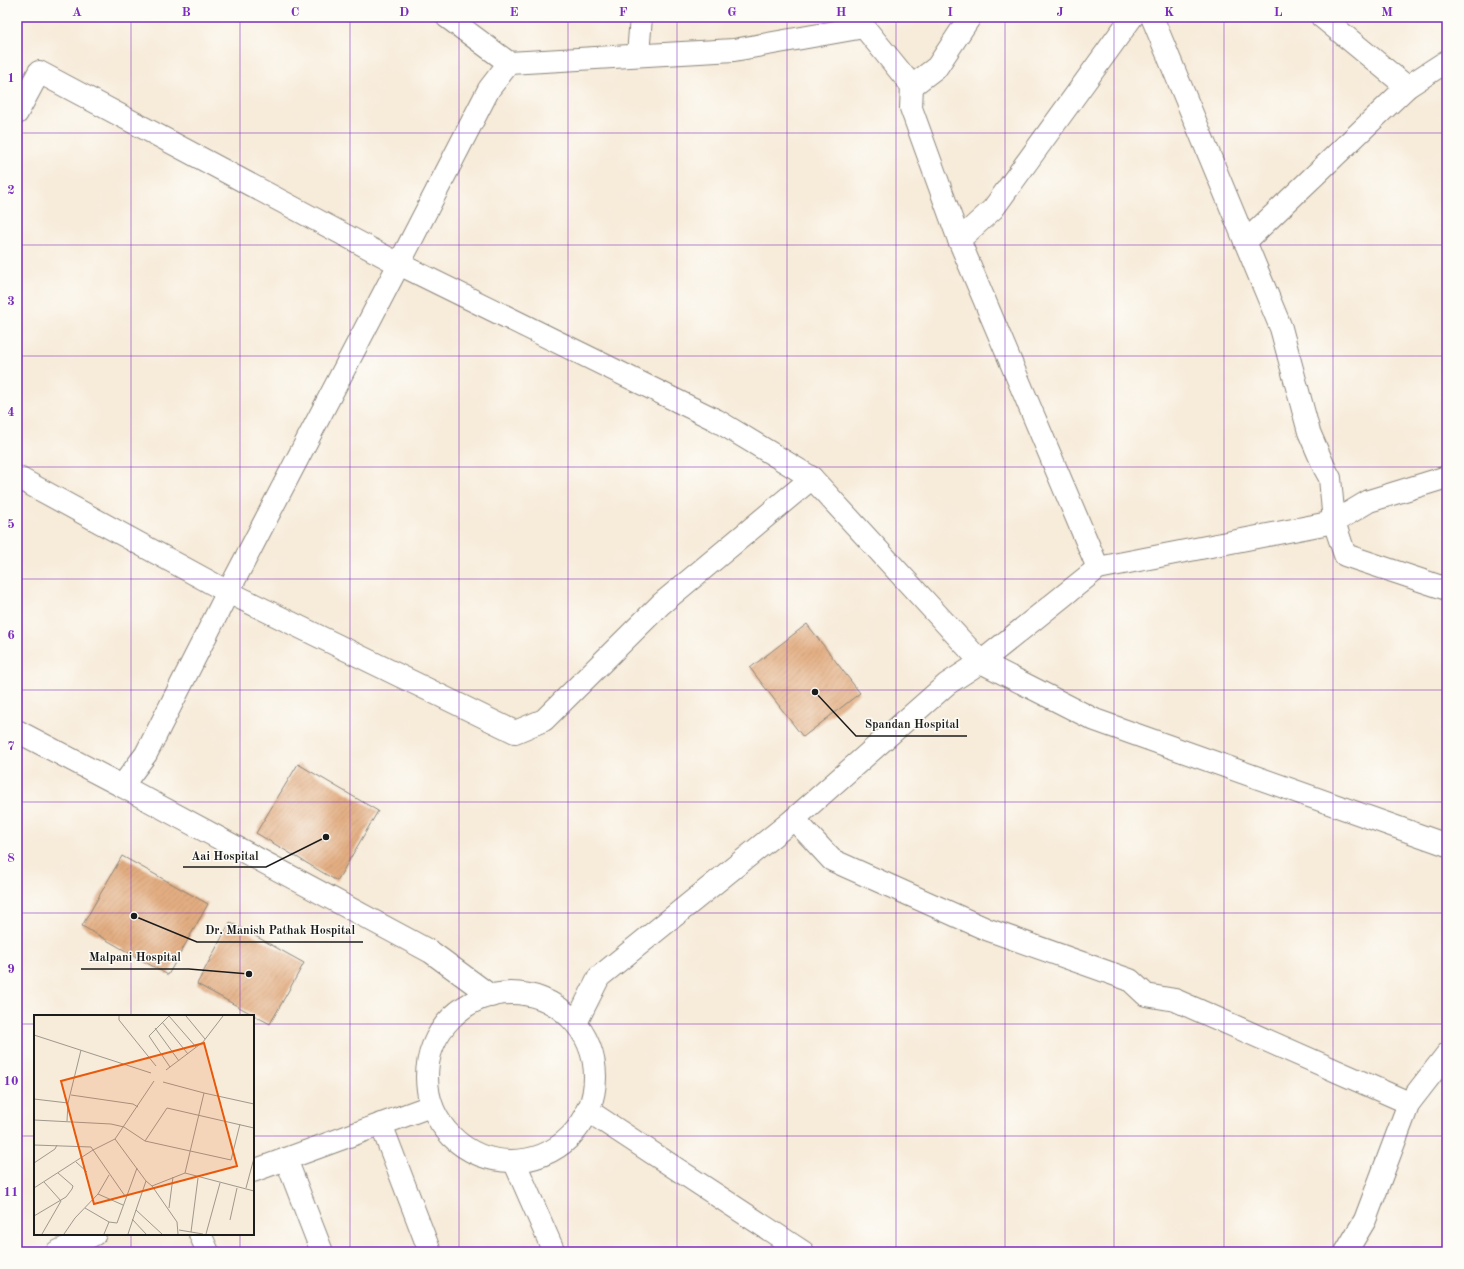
<svg xmlns="http://www.w3.org/2000/svg" width="1464" height="1269" font-family="'Old Standard TT',serif">
<style>
.building{fill:url(#building-hatch)}
.lines{fill:none;stroke-linecap:round;stroke-linejoin:round}
.minor-casing{stroke:#8a847a;stroke-width:24}
.secondary-casing{stroke:#8a847a;stroke-width:24}
.minor{stroke:#fff;stroke-width:22}
.secondary{stroke:#fff;stroke-width:22}
.grid{fill:none;stroke:#7b2cbf;stroke-width:1;stroke-opacity:0.55}
.inset-road{fill:none;stroke:#9f988d;stroke-width:1}
.view{fill:#e8590c;fill-opacity:0.15;stroke:#e8590c;stroke-width:2}
.inset-edge{fill:none;stroke:#1c1c1c;stroke-width:2}
.leader{fill:none;stroke:#1c1c1c;stroke-width:1.5}
.callout-dot{fill:#1c1c1c;stroke:#fdfcf7;stroke-width:1.5}
.callout-label{font-size:12px;text-anchor:middle;font-weight:bold;fill:#1c1c1c;stroke:#fdfcf7;stroke-width:3;stroke-linejoin:round;paint-order:stroke}
.neatline{fill:none;stroke:#7b2cbf;stroke-width:1.5}
.grid-label{font-size:13px;text-anchor:middle;font-weight:bold;fill:#7b2cbf}
</style>
<defs>
<pattern id="building-hatch" width="6" height="6" patternUnits="userSpaceOnUse"><rect width="6" height="6" fill="#e3ad81"/><path d="M-1 1l2-2M0 6l6-6M5 7l2-2" fill="none" stroke="#c2946f"/></pattern>
</defs>
<rect width="100%" height="100%" fill="#fdfcf7"/>
<filter id="ink" filterUnits="userSpaceOnUse"><feTurbulence type="fractalNoise" baseFrequency=".025" numOctaves="2"/><feDisplacementMap in="SourceGraphic" scale="8" xChannelSelector="R" yChannelSelector="G"/><feConvolveMatrix kernelMatrix="1 2 1 2 8 2 1 2 1" color-interpolation-filters="sRGB"/></filter>
<filter id="wash" filterUnits="userSpaceOnUse"><feTurbulence type="fractalNoise" baseFrequency=".012" numOctaves="4" result="noise"/><feDisplacementMap in="SourceGraphic" scale="16" xChannelSelector="R" yChannelSelector="G"/><feGaussianBlur stdDeviation="0.9" result="paint"/><feColorMatrix in="noise" values="0 0 0 0 0 0 0 0 0 0 0 0 0 0 0 0 0 1.4 0 .05"/><feComposite in="paint" operator="in"/></filter>
<g filter="url(#wash)">
<rect width="100%" height="100%" fill="#f7ebd9"/>
<g id="blocks">
<g class="building">
<path d="M807 624 860 693 803 737 750 668Z"/>
<path d="M298 764 378 811 337 881 256 833Z"/>
<path d="M122 856 208 904 168 975 82 926Z"/>
<path d="M230 922 304 963 270 1024 197 984Z"/>
</g>
</g>
</g>
<g filter="url(#ink)">
<use href="#blocks" fill-opacity="0" stroke="#8a847a" stroke-width="1"/>
<g class="lines">
<defs>
<g id="minor">
<path d="M447 17 509 63"/>
<path d="M1152 17 1281 328 1309 432 1325 469 1330 478 1334 522 1345 555 1447 589"/>
<path d="M1322 17 1407 87"/>
<path d="M638 55 641 17"/>
<path d="M912 86 937 67 970 17"/>
<path d="M17 113 39 72 399 264 716 420 812 478 981 662 1095 720 1447 845"/>
<path d="M959 240 993 209 1132 17"/>
<path d="M1245 242 1407 87 1447 61"/>
<path d="M17 477 228 592 515 732 544 720 661 604 812 478"/>
<path d="M17 731 122 786 146 754 228 592 399 264 489 89 509 63 734 50 864 27 912 86 911 108 959 240 1098 568"/>
<path d="M122 786 431 952 491 996"/>
<path d="M794 819 832 860 986 929 1130 980 1146 995 1175 1000 1409 1103"/>
<path d="M576 1023 599 977 794 819 947 684 981 662 1098 568 1334 522 1369 501 1447 477"/>
<path d="M381 1124 430 1252"/>
<path d="M286 1159 322 1252"/>
<path d="M514 1161 554 1252"/>
<path d="M200 1234 208 1252"/>
<path d="M1346 1252 1365 1220 1409 1103 1447 1054"/>
</g>
<g id="secondary">
<circle cx="511" cy="1077" r="84"/>
<path d="M587 1110 803 1252"/>
<path d="M253 1171 431 1106"/>
<path d="M57 1252 95 1234"/>
</g>
</defs>
<use href="#minor" class="minor-casing"/>
<use href="#secondary" class="secondary-casing"/>
<use href="#minor" class="minor"/>
<use href="#secondary" class="secondary"/>
</g>
</g>
<path class="grid" d="M131 17V1016M240 17V1016M350 17V1252M459 17V1252M568 17V1252M677 17V1252M787 17V1252M896 17V1252M1005 17V1252M1114 17V1252M1224 17V1252M1333 17V1252M17 133H1447M17 245H1447M17 356H1447M17 467H1447M17 579H1447M17 690H1447M17 802H1447M17 913H1447M17 1024H35M253 1024H1447M17 1136H35M253 1136H1447M131 1234V1252M240 1234V1252"/>
<g transform="translate(34 1015)">
<rect width="220" height="220" fill="#f7ebd9"/>
<path class="inset-road" d="M85 1V5L122 51M135 1 115 21 136 52M135 1 162 32M152 1 171 24M128 7 154 39M121 13 145 46M0 20 117 58M132 55 169 27 189 1M129 67 170 78M37 80 99 89 104 92M0 84 34 88M0 105 77 109 90 112 111 126 197 145 206 109M33 106 34 88 47 35M81 124 112 166 118 171 151 158 170 78 220 89M111 126 133 93 220 113M0 130 57 132 91 181M42 147 53 157M0 148 21 134 23 130M151 158 220 176M112 166 102 195 128 219M118 171 143 207 144 219M0 173 59 135 81 124 120 66M212 173 220 143M64 179 89 190M51 193 75 207 83 208 103 153M135 193 139 162M0 201 32 182 38 174 39 171 24 158M98 204 112 219M196 205 203 173M145 215 169 219M157 217 164 163M8 219 27 186 10 167M30 219 41 203 64 179 75 160M70 219 75 207M94 219 102 195M172 219 186 168"/>
<path class="view" d="M170 28 203 151 60 189 27 66Z"/>
<rect width="220" height="220" class="inset-edge"/>
</g>
<path class="leader" d="M815 692L856 736H967M326 837L266 867H183M134 916L197 942H363M249 974L189 969H81"/>
<g class="callout-dot">
<circle cx="815" cy="692" r="4"/>
<circle cx="326" cy="837" r="4"/>
<circle cx="134" cy="916" r="4"/>
<circle cx="249" cy="974" r="4"/>
</g>
<g class="callout-label">
<text x="912" y="728">Spandan Hospital</text>
<text x="225" y="860">Aai Hospital</text>
<text x="280" y="934">Dr. Manish Pathak Hospital</text>
<text x="135" y="961">Malpani Hospital</text>
</g>
<rect width="1464" height="1269" fill="none" stroke="#fdfcf7" stroke-width="44"/>
<rect x="22" y="22" width="1420" height="1225" class="neatline"/>
<g class="grid-label">
<text x="77" y="16">A</text>
<text x="186" y="16">B</text>
<text x="295" y="16">C</text>
<text x="404" y="16">D</text>
<text x="514" y="16">E</text>
<text x="623" y="16">F</text>
<text x="732" y="16">G</text>
<text x="841" y="16">H</text>
<text x="950" y="16">I</text>
<text x="1060" y="16">J</text>
<text x="1169" y="16">K</text>
<text x="1278" y="16">L</text>
<text x="1387" y="16">M</text>
<text x="11" y="82">1</text>
<text x="11" y="194">2</text>
<text x="11" y="305">3</text>
<text x="11" y="416">4</text>
<text x="11" y="528">5</text>
<text x="11" y="639">6</text>
<text x="11" y="750">7</text>
<text x="11" y="862">8</text>
<text x="11" y="973">9</text>
<text x="11" y="1085">10</text>
<text x="11" y="1196">11</text>
</g>
</svg>
